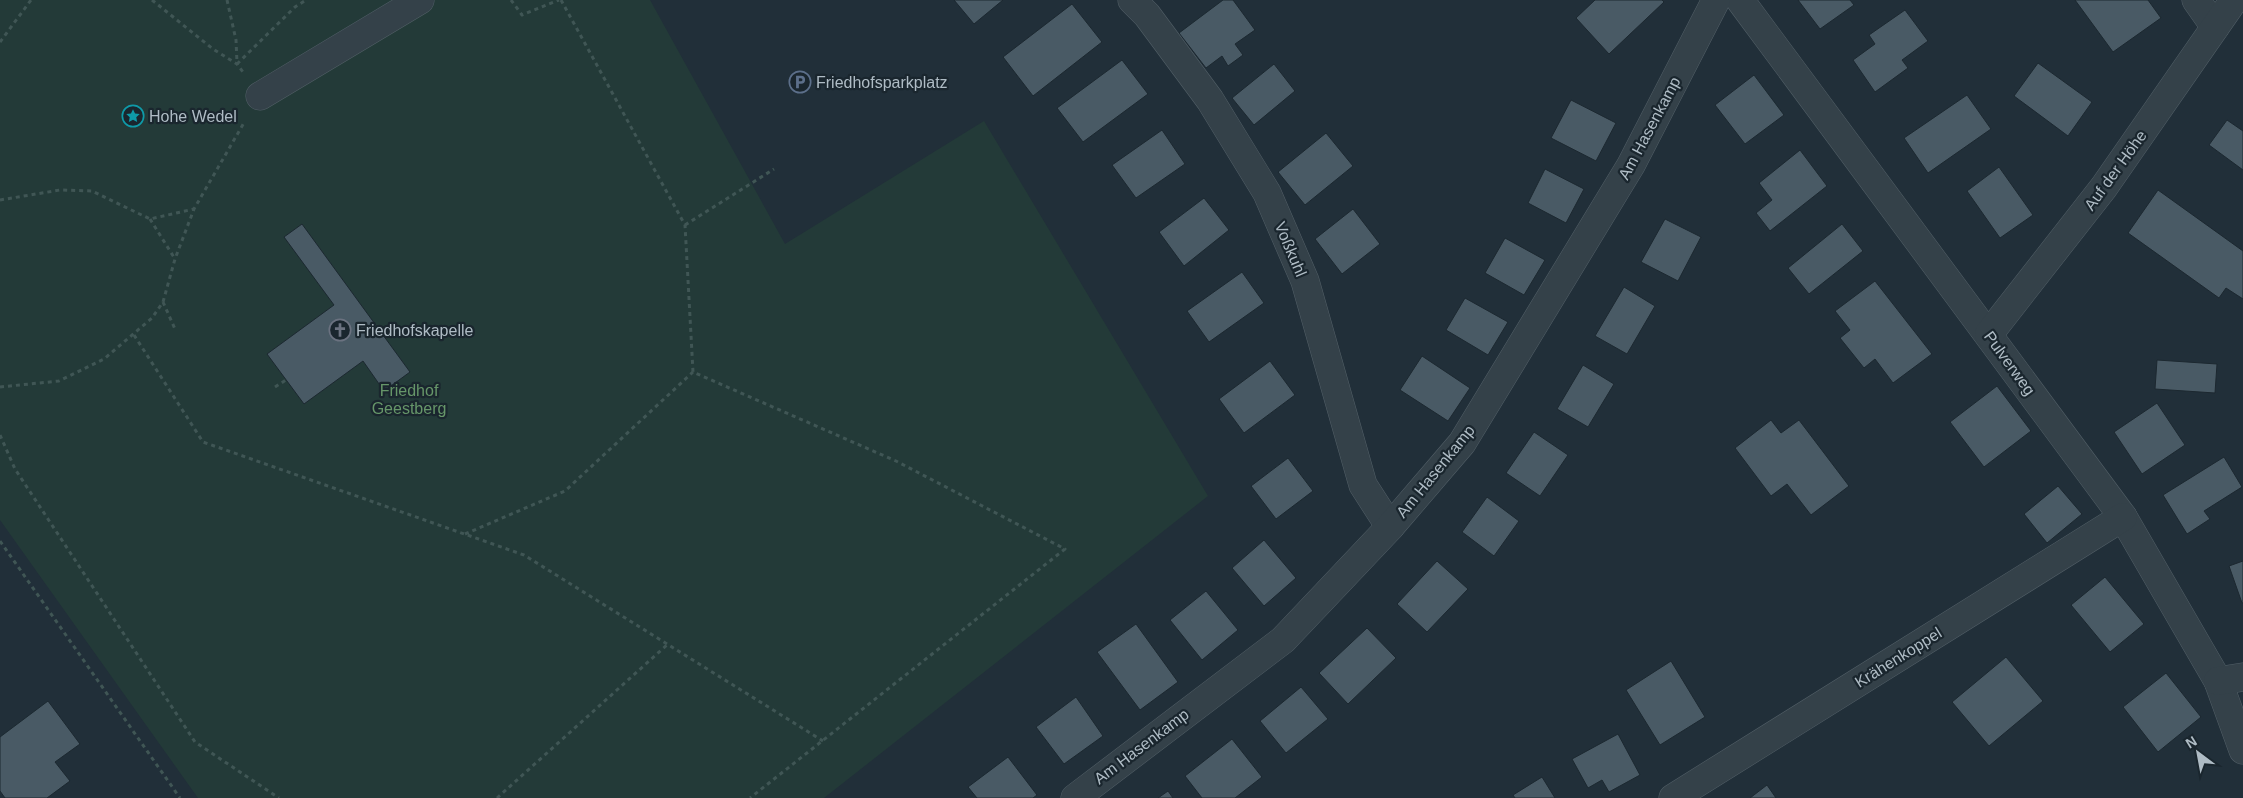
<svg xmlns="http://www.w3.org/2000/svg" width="2243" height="798" font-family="Arial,sans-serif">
<rect width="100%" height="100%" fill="#212f39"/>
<!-- green -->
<path fill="#233a38" d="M0,0H650L785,244L984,121L1208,496L824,798H198L0,520Z"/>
<!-- building -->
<g fill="#495a65" stroke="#1c2830">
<path d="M954,0H1003L974,24Z"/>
<path d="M1223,0H1233L1255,30L1235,44L1243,55L1228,66L1222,56L1206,68L1179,33Z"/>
<path d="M1595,0H1662L1664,2L1609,54L1576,18Z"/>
<path d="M1798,0H1850L1854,5L1820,29Z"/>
<path d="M2075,0H2148L2161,18L2113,52Z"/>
<path d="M1072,4L1102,42L1033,96L1003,57Z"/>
<path d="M1905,10L1928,41L1902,60L1908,68L1875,92L1853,60L1875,44L1869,35Z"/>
<path d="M1122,60L1148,94L1083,142L1057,108Z"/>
<path d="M2038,63L2092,102L2068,136L2014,96Z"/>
<path d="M1274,64L1295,91L1254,125L1232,98Z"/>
<path d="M1754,75L1784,115L1745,144L1715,105Z"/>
<path d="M1967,95L1991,129L1928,173L1904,138Z"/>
<path d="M1571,100L1616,123L1596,161L1551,138Z"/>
<path d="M2227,120L2243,131V170L2209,145Z"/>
<path d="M1162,130L1185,164L1136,198L1112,165Z"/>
<path d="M1326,133L1353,166L1305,205L1278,172Z"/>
<path d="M1800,150L1827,186L1770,231L1756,213L1772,200L1759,183Z"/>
<path d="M1999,167L2033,215L2000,238L1967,191Z"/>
<path d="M1545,169L1584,189L1566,223L1528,203Z"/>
<path d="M2158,190L2243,251V299L2226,288L2219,298L2128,233Z"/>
<path d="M1204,198L1229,230L1184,266L1159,232Z"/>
<path d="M1353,209L1380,244L1342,274L1315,239Z"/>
<path d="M1665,219L1701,237L1678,281L1641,262Z"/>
<path d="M302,224L410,372L384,391L363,361L304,404L267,354L334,305L284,237Z"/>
<path d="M1842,224L1863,251L1809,294L1788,268Z"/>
<path d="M1505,238L1545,260L1524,295L1485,273Z"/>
<path d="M1242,272L1264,303L1209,342L1187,311Z"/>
<path d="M1875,281L1932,354L1893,383L1875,359L1864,368L1840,338L1850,330L1835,311Z"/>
<path d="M1624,287L1655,306L1627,354L1595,336Z"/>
<path d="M1465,298L1508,322L1488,355L1446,330Z"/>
<path d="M1422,356L1470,388L1448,421L1400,390Z"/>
<path d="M2157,360L2217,364L2215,393L2155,389Z"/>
<path d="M1270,361L1295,395L1244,433L1219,399Z"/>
<path d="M1583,365L1614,384L1588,427L1557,409Z"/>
<path d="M1997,386L2031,431L1984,467L1950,422Z"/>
<path d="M2157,403L2185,445L2142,474L2114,432Z"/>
<path d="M1771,420L1781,433L1799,420L1849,486L1811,515L1787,484L1771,496L1735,448Z"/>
<path d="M1534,432L1568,455L1540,496L1506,473Z"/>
<path d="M2224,457L2242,487L2204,511L2210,519L2187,534L2163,495Z"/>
<path d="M1288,458L1313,491L1276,519L1251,486Z"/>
<path d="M2058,486L2082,514L2047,543L2024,514Z"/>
<path d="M1487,497L1519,521L1494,556L1462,532Z"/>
<path d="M1264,540L1296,578L1264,606L1232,568Z"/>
<path d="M1437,561L1468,589L1427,632L1397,604Z"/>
<path d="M2243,561V603H2242L2229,566Z"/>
<path d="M2105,577L2144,624L2110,652L2071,605Z"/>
<path d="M1206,591L1238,630L1202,660L1170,620Z"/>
<path d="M1136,624L1178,682L1140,710L1097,652Z"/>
<path d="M1367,628L1396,658L1348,704L1319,673Z"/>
<path d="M2006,657L2043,701L1989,746L1952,702Z"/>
<path d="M1671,661L1705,717L1660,745L1626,690Z"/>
<path d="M2166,673L2201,717L2158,752L2123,707Z"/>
<path d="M1301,687L1328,719L1286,753L1260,721Z"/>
<path d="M1076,697L1103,736L1064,764L1036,727Z"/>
<path d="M48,701L80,744L55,762L70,781L47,798H5L0,791V737Z"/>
<path d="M1618,734L1640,775L1609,792L1602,780L1588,788L1572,759Z"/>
<path d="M1232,739L1262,777L1235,798H1202L1185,776Z"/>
<path d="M1008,757L1037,795L1033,798H977L968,787Z"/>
<path d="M1542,777L1555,798H1515L1513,795Z"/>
<path d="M1767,785L1776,798H1750Z"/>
<path d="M1168,791L1173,798H1158Z"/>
</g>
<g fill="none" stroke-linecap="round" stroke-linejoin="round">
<!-- minor casing -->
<g stroke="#525f67" stroke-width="29">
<g id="minor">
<path d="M1132,0L1147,15L1210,100L1267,193L1305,281L1363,485L1390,527"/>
<path d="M1740,0L2123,517L2218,681L2243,750"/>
<path d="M2196,0L2215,27"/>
<path d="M260,96L420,0"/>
<path d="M1989,334L2104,187L2234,0"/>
<path d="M2218,681L2243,677"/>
<path d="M1075,798L1283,640L1390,527L1462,443L1631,165L1716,0"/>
<path d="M1673,798L2123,517"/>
</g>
</g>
<!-- path -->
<g stroke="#405655" stroke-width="3" stroke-dasharray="4 4" stroke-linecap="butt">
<path d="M152,0L213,49L237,64L243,72"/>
<path d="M227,0L236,40L237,63"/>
<path d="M511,0L522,15L559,0"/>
<path d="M561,0L685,225L693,372L896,461L1065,549L750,798"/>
<path d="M0,42L31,0"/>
<path d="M237,64L295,7L306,0"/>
<path d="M0,200L60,190L92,191L150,219L194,209"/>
<path d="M150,219L175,259"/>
<path d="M685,225L774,169"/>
<path d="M163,302L175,329"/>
<path d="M134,335L203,442L524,555L823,741"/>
<path d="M0,387L59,381L104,359L152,318L163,302L175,259L194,209L245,121"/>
<path d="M275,387L286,380"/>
<path d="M0,435L15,469L195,742L279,798"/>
<path d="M465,534L565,491L693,372"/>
<path d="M0,541L180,798"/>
<path d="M497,798L668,644"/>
</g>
<!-- minor -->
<use href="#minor" stroke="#344149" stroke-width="28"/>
</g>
<!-- icons -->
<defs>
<g id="parking-ring" transform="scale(1.125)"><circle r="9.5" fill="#1a262e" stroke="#5c6f8a" stroke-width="1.5"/><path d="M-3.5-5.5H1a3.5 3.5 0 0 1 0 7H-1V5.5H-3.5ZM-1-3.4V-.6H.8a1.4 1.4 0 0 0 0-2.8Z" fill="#5c6f8a"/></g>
<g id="sight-ring" transform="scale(1.125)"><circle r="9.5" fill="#1a262e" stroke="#0f9aa8" stroke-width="1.5"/><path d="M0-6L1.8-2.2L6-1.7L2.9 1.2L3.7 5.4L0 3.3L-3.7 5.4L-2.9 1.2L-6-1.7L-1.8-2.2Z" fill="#0f9aa8"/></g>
<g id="church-ring" transform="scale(1.125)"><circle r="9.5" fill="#1a262e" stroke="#6b7280" stroke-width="1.5"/><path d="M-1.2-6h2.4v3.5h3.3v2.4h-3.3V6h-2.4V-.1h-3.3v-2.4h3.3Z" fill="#6b7280"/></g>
</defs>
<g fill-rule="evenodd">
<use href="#parking-ring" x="800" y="82"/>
<use href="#sight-ring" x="133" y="116"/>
<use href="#church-ring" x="340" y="330"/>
</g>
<g text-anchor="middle" stroke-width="4.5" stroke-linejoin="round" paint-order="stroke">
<!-- poi labels -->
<g font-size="16" fill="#afbcc5" stroke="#1a262e" text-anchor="start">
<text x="816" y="88">Friedhofsparkplatz</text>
<text x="149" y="122">Hohe Wedel</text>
<text x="356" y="336">Friedhofskapelle</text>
</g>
<!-- street labels -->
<g font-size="16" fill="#afbcc5" stroke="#1a262e">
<text transform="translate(1649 128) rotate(-62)" y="6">Am Hasenkamp</text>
<text transform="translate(2115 170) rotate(-54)" y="6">Auf der Höhe</text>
<text transform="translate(1291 249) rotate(67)" y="6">Voßkuhl</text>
<text transform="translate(2010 363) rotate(54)" y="6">Pulverweg</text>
<text transform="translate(1435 471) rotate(-51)" y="6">Am Hasenkamp</text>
<text transform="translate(1898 657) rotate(-32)" y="6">Krähenkoppel</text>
<text transform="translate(1141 746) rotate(-37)" y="6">Am Hasenkamp</text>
</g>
<!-- park labels -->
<g font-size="16" fill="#669669" stroke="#1a262e">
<text x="409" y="396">Friedhof<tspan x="409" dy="18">Geestberg</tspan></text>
</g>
</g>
<!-- north arrow -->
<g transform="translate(2198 753) rotate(328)" stroke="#1a262e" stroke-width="4" paint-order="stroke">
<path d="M0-4L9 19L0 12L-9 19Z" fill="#afbcc5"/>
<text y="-8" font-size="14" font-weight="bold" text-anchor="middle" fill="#afbcc5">N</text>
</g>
</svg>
